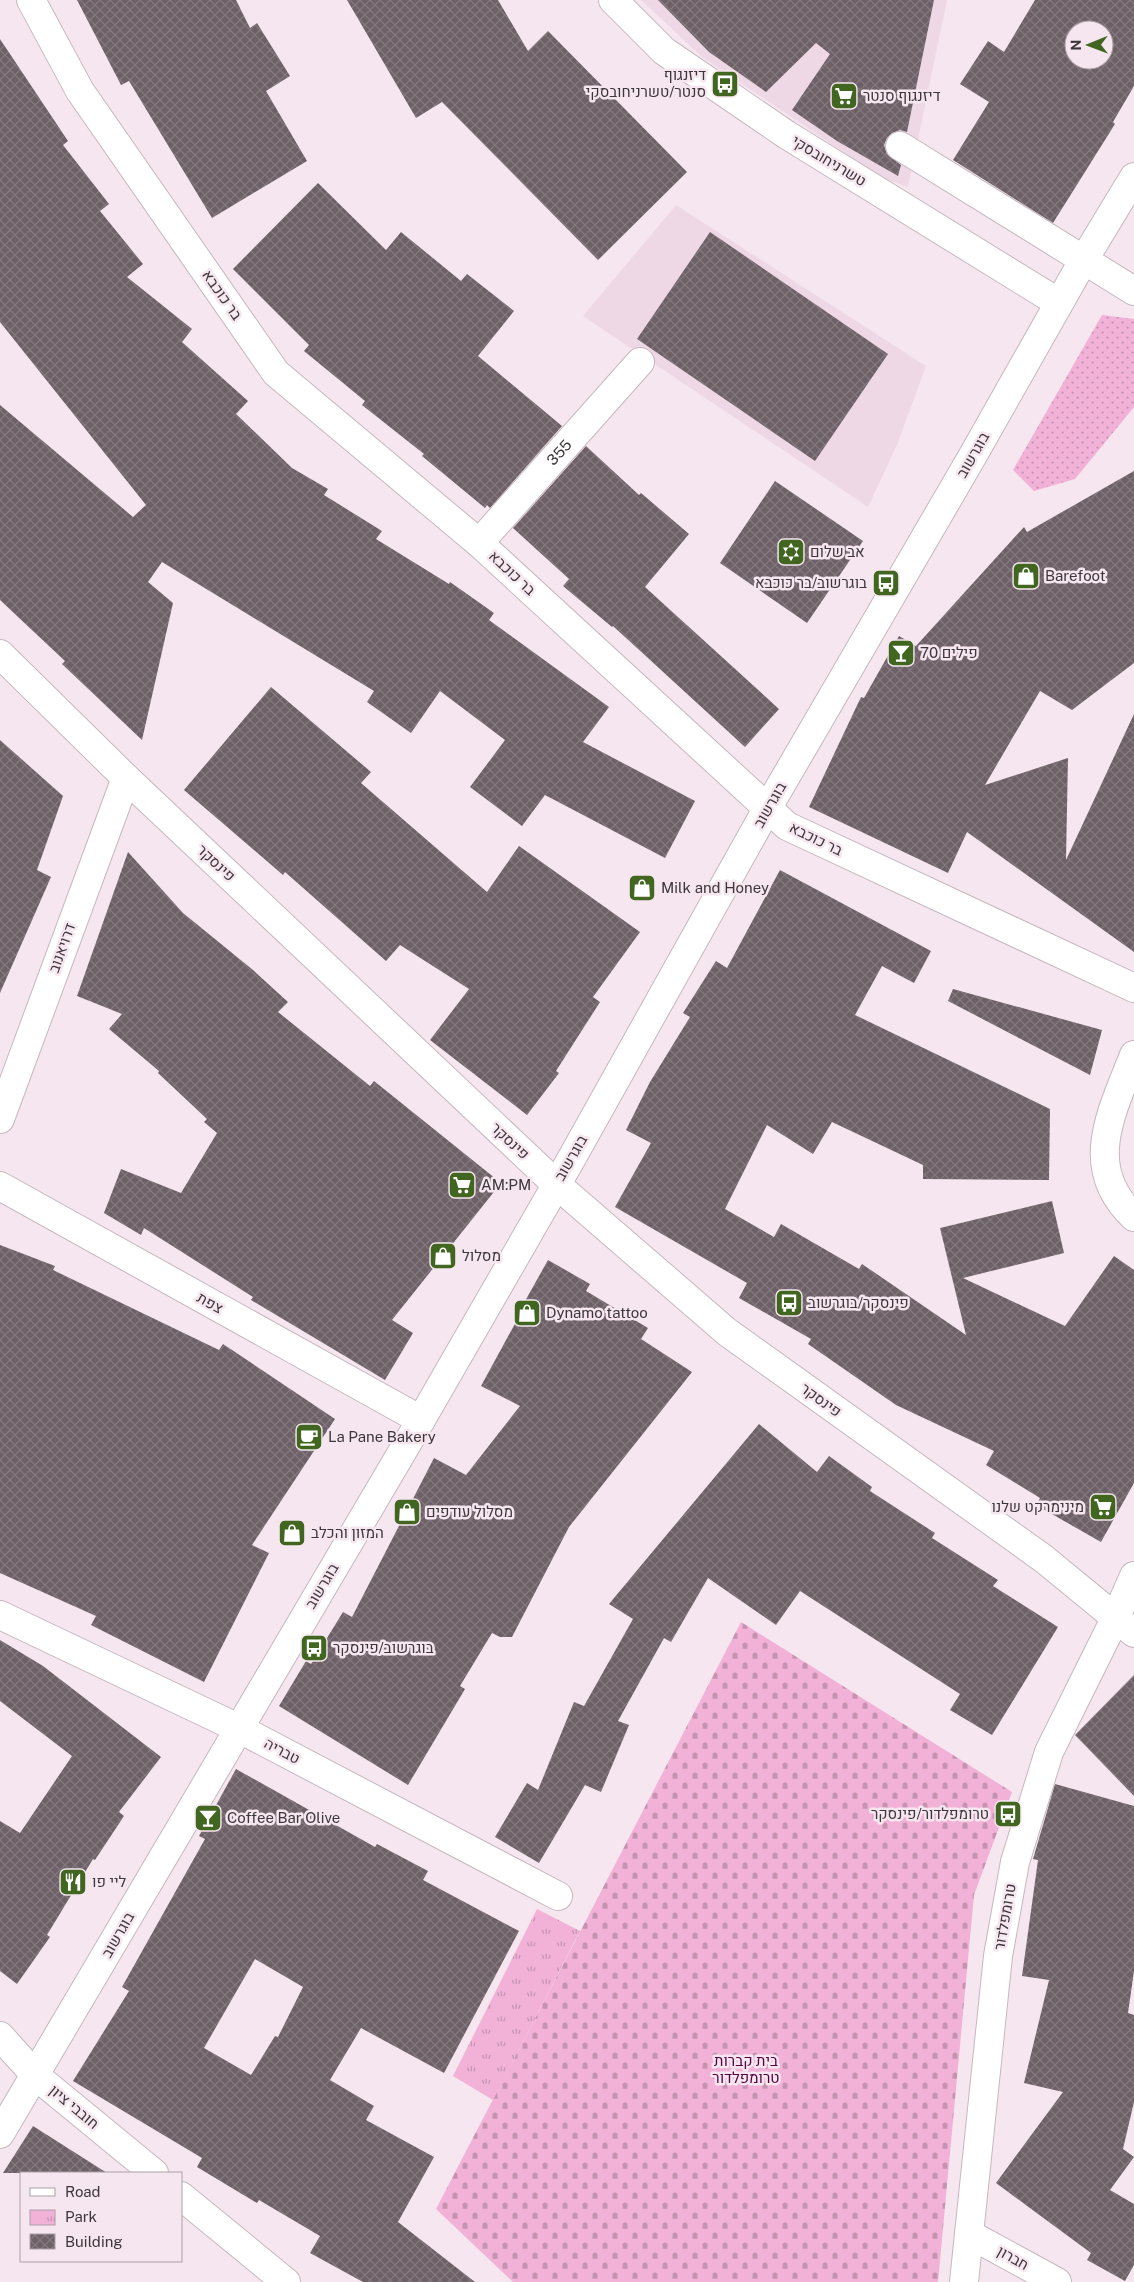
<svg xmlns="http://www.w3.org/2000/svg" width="1134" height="2282" font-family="'Public Sans',Heebo,sans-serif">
<defs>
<pattern id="cemetery-stones" width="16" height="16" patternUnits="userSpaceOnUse" patternTransform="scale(1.25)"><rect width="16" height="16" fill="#f2b2d7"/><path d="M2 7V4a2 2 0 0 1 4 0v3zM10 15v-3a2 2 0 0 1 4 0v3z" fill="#c592b0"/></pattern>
<pattern id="park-tufts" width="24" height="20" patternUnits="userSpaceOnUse" patternTransform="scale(1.25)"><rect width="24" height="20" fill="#f2b2d7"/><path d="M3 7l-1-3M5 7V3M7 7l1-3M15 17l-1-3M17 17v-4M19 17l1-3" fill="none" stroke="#c592b0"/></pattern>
<pattern id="garden-dots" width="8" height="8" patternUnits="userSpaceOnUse" patternTransform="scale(1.25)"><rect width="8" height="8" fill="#f2b2d7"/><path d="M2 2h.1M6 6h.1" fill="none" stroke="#c592b0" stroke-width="1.8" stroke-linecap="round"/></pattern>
<pattern id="building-cross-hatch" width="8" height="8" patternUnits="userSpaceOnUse" patternTransform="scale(1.25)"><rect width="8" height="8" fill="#6d6067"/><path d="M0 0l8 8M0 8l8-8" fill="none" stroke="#83797e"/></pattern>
</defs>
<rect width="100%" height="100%" fill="#f6e6ef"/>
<!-- built -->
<g fill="#efd8e5">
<path d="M641,0H947L908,187L882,178L702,57Z"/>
<path d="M676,205L926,366L897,445L868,507L583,316Z"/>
</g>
<!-- cemetery -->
<path fill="url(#cemetery-stones)" d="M741,1622L1012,1792L974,1895L938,2282H513L436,2209Z"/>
<!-- park -->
<path fill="url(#park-tufts)" d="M537,1909L580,1931L493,2100L453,2076Z"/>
<!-- garden -->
<path fill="url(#garden-dots)" d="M1102,315L1134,319V407L1075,479L1034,491L1013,470Z"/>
<!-- building -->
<g fill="url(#building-cross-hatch)" fill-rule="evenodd">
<path d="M77,0H236L250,28L257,23L290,76L266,91L307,161L212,218L129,81L121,85Z"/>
<path d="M347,0H498L528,51L548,31L687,172L598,260L442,102L416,118Z"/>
<path d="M658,0H934L907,132L900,130L892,133L887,138L884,145L887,154L901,165L898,176L837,141L792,110L830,54L816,43L766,92L709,52Z"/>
<path d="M1035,0H1134V86L1113,122L1115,124L1053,223L953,160L989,102L960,84L988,41L1004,52ZM1074,30H1104V60H1074Z"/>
<path d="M0,39L68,141L63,145L109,204L100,211L143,264L127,277L192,329L182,342L248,401L236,414L292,468L328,489L324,495L382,531L376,539L449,584L450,582L494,613L489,620L609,707L583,742L695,801L665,858L545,795L522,826L470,787L505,740L440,691L411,733L367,702L374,691L162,562L148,582L173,603L142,740L62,664L65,661L0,600V405L133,517L146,505L0,322Z"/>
<path d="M318,183L386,250L401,232L461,281L467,274L514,311L478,356L562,426L490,508L487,505L485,508L422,456L424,454L362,405L365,401L304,351L309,345L233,269Z"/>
<path d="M710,232L888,354L815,461L637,339Z"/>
<path d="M586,446L639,495L641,493L689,534L645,587L779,709L745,747L613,626L612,627L563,586L569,579L513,528Z"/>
<path d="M1134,471V663L1072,710L1040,691L985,785L1068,758L1066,860L1134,714V952L967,832L948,873L809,807L861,697L864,698L899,636L916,646L1024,527L1027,532Z"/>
<path d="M775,481L863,541L807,623L720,563Z"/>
<path d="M271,687L371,772L361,783L487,892L519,846L640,932L593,997L600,1002L556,1071L559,1073L527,1115L430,1040L469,989L400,945L386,961L285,872L283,875L184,790Z"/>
<path d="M0,740L63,796L37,870L51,877L0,993Z"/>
<path d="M128,852L183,913L253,970L288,1002L278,1012L370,1086L374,1081L501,1183L392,1320L413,1333L385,1380L251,1300L253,1297L144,1228L141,1235L104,1213L121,1169L181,1193L217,1133L204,1122L207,1119L158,1073L159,1071L109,1029L122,1014L77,996Z"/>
<path d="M780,870L931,951L914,983L882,966L855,1015L1050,1109L1049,1180L923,1179V1165L832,1122L813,1154L767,1125L725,1209L774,1237L781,1224L859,1269L862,1264L966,1335L940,1228L1052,1201L1064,1253L963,1278L1065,1326L1114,1256L1134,1270V1483L1101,1542L1036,1505L1040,1498L986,1465L994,1451L896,1405L808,1344L811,1339L739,1298L747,1283L615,1207L651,1143L626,1130L650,1082L690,1017L683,1013L716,961L727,968Z"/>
<path d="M953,989L1102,1030L1090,1075L948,1001Z"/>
<path d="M0,1245L55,1266L53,1270L219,1350L223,1344L335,1419L252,1545L269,1553L204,1682L91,1625L96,1616L0,1573Z"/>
<path d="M548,1260L590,1284L586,1291L648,1328L641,1339L692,1372L569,1527L512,1637H500L492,1633L460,1686L465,1689L408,1785L279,1706L306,1661L311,1664L343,1612L352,1617L434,1458L466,1475L520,1406L481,1386L517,1320L515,1319Z"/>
<path d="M759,1424L817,1472L829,1456L872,1487L870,1491L935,1533L932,1538L998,1580L993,1586L1058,1627L992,1735L950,1710L960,1694L800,1591L776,1625L708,1578L671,1642L664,1638L618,1721L629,1725L601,1792L585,1785L539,1863L495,1837L527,1783L538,1790L574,1702L584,1706L633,1619L609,1604Z"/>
<path d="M0,1640L43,1666L161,1757L119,1812L124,1816L95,1860L93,1859L47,1935L50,1937L17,1984L0,1971V1821L20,1833L72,1756L0,1701Z"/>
<path d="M1134,1675V1796L1075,1735Z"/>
<path d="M236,1769L375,1847L377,1844L428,1871L423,1880L519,1931L444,2073L361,2028L330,2080L374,2106L366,2120L434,2157L398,2222L475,2282H363L310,2253L320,2236L259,2200L257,2203L197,2167L202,2158L73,2081L129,1991L122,1987L205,1839L199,1836ZM255,1959L303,1987L278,2037L275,2036L251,2075L204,2048Z"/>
<path d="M1055,1784L1134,1806V1971L1128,2013L1134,2015V2102L1123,2149L1134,2157L1110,2190L1134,2204V2265L1125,2281L1087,2260L1091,2253L996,2183L1063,2092L1024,2083L1049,1980L1022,1976L1038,1860L1033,1859Z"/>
<path d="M33,2126L107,2173H3Z"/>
</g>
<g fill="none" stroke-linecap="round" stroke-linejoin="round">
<!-- minor casing -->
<g stroke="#c6b7bf" stroke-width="30">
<g id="minor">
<path d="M31,0L80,91L276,373L479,543L787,826L1134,988"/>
<path d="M613,0L664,51L787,135L1059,303"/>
<path d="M900,146L1134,291"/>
<path id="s1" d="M479,543L640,362"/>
<path d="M0,654L126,778L556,1184L727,1332L1044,1559L1134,1633"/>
<path d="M1134,1055C1112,1112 1081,1167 1134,1217"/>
<path d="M0,1119L126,778"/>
<path d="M0,1186L421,1420"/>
<path d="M0,1615L238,1728L558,1896"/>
<path d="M0,2036L36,2076L154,2173"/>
<path d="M0,2134L421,1420L569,1163L767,809L972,457L1083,261L1134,177"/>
<path d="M181,2196L286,2282"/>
<path d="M969,2234L1057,2282"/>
<path d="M964,2282L998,1956L1015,1862L1049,1752L1115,1619L1134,1576"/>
</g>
</g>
<!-- minor -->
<use href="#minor" stroke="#fff" stroke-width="28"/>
</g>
<!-- icons -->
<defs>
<g id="bus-square" transform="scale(1.4375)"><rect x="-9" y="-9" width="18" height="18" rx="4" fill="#406620" stroke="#f6e6ef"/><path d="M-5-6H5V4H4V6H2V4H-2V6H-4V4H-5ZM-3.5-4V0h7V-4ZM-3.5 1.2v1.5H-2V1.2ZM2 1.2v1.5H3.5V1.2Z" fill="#fff"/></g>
<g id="supermarket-square" transform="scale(1.4375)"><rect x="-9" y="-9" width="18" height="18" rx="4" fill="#406620" stroke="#f6e6ef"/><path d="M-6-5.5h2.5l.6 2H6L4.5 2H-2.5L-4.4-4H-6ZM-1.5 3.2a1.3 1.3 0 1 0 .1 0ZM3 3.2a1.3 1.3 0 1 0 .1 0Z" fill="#fff"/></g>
<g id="synagogue-square" transform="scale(1.4375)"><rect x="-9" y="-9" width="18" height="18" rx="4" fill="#406620" stroke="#f6e6ef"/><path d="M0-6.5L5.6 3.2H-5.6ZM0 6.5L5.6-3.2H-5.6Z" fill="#fff"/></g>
<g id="shop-square" transform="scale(1.4375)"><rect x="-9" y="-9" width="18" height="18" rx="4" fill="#406620" stroke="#f6e6ef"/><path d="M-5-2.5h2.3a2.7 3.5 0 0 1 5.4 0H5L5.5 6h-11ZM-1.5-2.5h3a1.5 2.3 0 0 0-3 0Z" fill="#fff"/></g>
<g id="bar-square" transform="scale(1.4375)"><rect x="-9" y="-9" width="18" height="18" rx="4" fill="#406620" stroke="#f6e6ef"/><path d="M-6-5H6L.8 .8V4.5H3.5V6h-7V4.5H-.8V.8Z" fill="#fff"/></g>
<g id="cafe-square" transform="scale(1.4375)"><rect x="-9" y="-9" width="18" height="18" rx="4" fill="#406620" stroke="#f6e6ef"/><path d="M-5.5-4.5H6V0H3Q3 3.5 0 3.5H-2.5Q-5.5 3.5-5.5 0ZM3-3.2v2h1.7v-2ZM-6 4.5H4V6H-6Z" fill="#fff"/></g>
<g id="restaurant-square" transform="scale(1.4375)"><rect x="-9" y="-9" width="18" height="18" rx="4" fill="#406620" stroke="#f6e6ef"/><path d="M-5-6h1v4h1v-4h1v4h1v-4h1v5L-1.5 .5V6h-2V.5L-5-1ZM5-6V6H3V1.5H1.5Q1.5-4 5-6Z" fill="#fff"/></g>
</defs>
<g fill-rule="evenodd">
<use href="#bus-square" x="725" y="84"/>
<use href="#supermarket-square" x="844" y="96"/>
<use href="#synagogue-square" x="791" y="552"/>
<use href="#shop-square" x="1026" y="576"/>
<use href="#bus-square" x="886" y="583"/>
<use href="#bar-square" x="901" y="653"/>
<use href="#shop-square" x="642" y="888"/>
<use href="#supermarket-square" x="462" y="1185"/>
<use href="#shop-square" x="443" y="1256"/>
<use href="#bus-square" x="789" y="1303"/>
<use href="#shop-square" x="527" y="1313"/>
<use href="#cafe-square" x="309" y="1437"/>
<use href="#supermarket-square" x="1103" y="1507"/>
<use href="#shop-square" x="407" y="1512"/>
<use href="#shop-square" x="292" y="1533"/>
<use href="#bus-square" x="314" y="1648"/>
<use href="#bus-square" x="1008" y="1814"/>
<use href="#bar-square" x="208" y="1818"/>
<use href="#restaurant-square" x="73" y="1882"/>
</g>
<g text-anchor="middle" stroke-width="5" stroke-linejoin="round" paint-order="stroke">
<!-- poi labels -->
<g font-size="15" fill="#3d373b" stroke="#f6e6ef" text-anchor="start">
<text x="706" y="80" text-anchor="end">דיזנגוף<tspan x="706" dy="17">סנטר/טשרניחובסקי</tspan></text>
<text x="863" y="101">דיזנגוף סנטר</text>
<text x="810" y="557">אב שלום</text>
<text x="1045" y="581">Barefoot</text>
<text x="867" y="588" text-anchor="end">בוגרשוב/בר כוכבא</text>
<text x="920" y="658">70 פילים</text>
<text x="661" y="893">Milk and Honey</text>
<text x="481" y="1190">AM:PM</text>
<text x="462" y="1261">מסלול</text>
<text x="808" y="1308">פינסקר/בוגרשוב</text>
<text x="546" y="1318">Dynamo tattoo</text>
<text x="328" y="1442">La Pane Bakery</text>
<text x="1084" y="1512" text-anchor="end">מינימרקט שלנו</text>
<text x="426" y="1517">מסלול עודפים</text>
<text x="311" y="1538">המזון והכלב</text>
<text x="333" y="1653">בוגרשוב/פינסקר</text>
<text x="989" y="1819" text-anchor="end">טרומפלדור/פינסקר</text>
<text x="227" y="1823">Coffee Bar Olive</text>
<text x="92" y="1887">ליי פו</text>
</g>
<!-- street labels -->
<g font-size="15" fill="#3d373b" stroke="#f6e6ef">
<text transform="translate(829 161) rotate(31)" y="5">טשרניחובסקי</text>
<text transform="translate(222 295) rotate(55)" y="5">בר כוכבא</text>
<text dy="5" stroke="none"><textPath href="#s1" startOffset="121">355</textPath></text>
<text transform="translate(973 455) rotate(-60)" y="5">בוגרשוב</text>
<text transform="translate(512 573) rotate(43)" y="5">בר כוכבא</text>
<text transform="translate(770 805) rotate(-60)" y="5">בוגרשוב</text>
<text transform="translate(816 839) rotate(26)" y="5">בר כוכבא</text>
<text transform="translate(216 863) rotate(43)" y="5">פינסקר</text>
<text transform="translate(62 948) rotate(-70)" y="5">דרויאנוב</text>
<text transform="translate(510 1141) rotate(43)" y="5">פינסקר</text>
<text transform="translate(571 1158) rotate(-60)" y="5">בוגרשוב</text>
<text transform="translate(210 1303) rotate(29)" y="5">צפת</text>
<text transform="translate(821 1400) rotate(36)" y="5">פינסקר</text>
<text transform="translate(322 1586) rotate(-59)" y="5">בוגרשוב</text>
<text transform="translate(282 1751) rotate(28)" y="5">טבריה</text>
<text transform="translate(1005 1917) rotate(-80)" y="5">טרומפלדור</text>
<text transform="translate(118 1935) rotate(-60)" y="5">בוגרשוב</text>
<text transform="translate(74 2107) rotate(40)" y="5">חובבי ציון</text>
<text transform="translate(1013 2258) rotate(29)" y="5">חברון</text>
</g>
<!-- park labels -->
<g font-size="15" fill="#570240" stroke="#f6e6ef">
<text x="746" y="2066">בית קברות<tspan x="746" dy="17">טרומפלדור</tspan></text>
</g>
</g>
<!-- legend -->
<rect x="20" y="2172" width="162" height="90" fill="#f6e6ef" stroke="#aca0a7"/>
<rect x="30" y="2188" width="25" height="8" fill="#ffffff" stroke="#aca0a7"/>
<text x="65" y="2197" font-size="15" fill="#3d373b">Road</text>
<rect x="30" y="2210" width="25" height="15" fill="url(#park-tufts)" stroke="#aca0a7"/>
<text x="65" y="2222" font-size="15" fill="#3d373b">Park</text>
<rect x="30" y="2234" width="25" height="15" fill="url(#building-cross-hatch)" stroke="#aca0a7"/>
<text x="65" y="2247" font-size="15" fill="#3d373b">Building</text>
<!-- north arrow -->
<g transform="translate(1089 45) rotate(269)"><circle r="24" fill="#f6e6ef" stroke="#aca0a7"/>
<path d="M0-4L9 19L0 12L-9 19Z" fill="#406620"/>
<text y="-8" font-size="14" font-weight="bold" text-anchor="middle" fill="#3d373b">N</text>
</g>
</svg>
